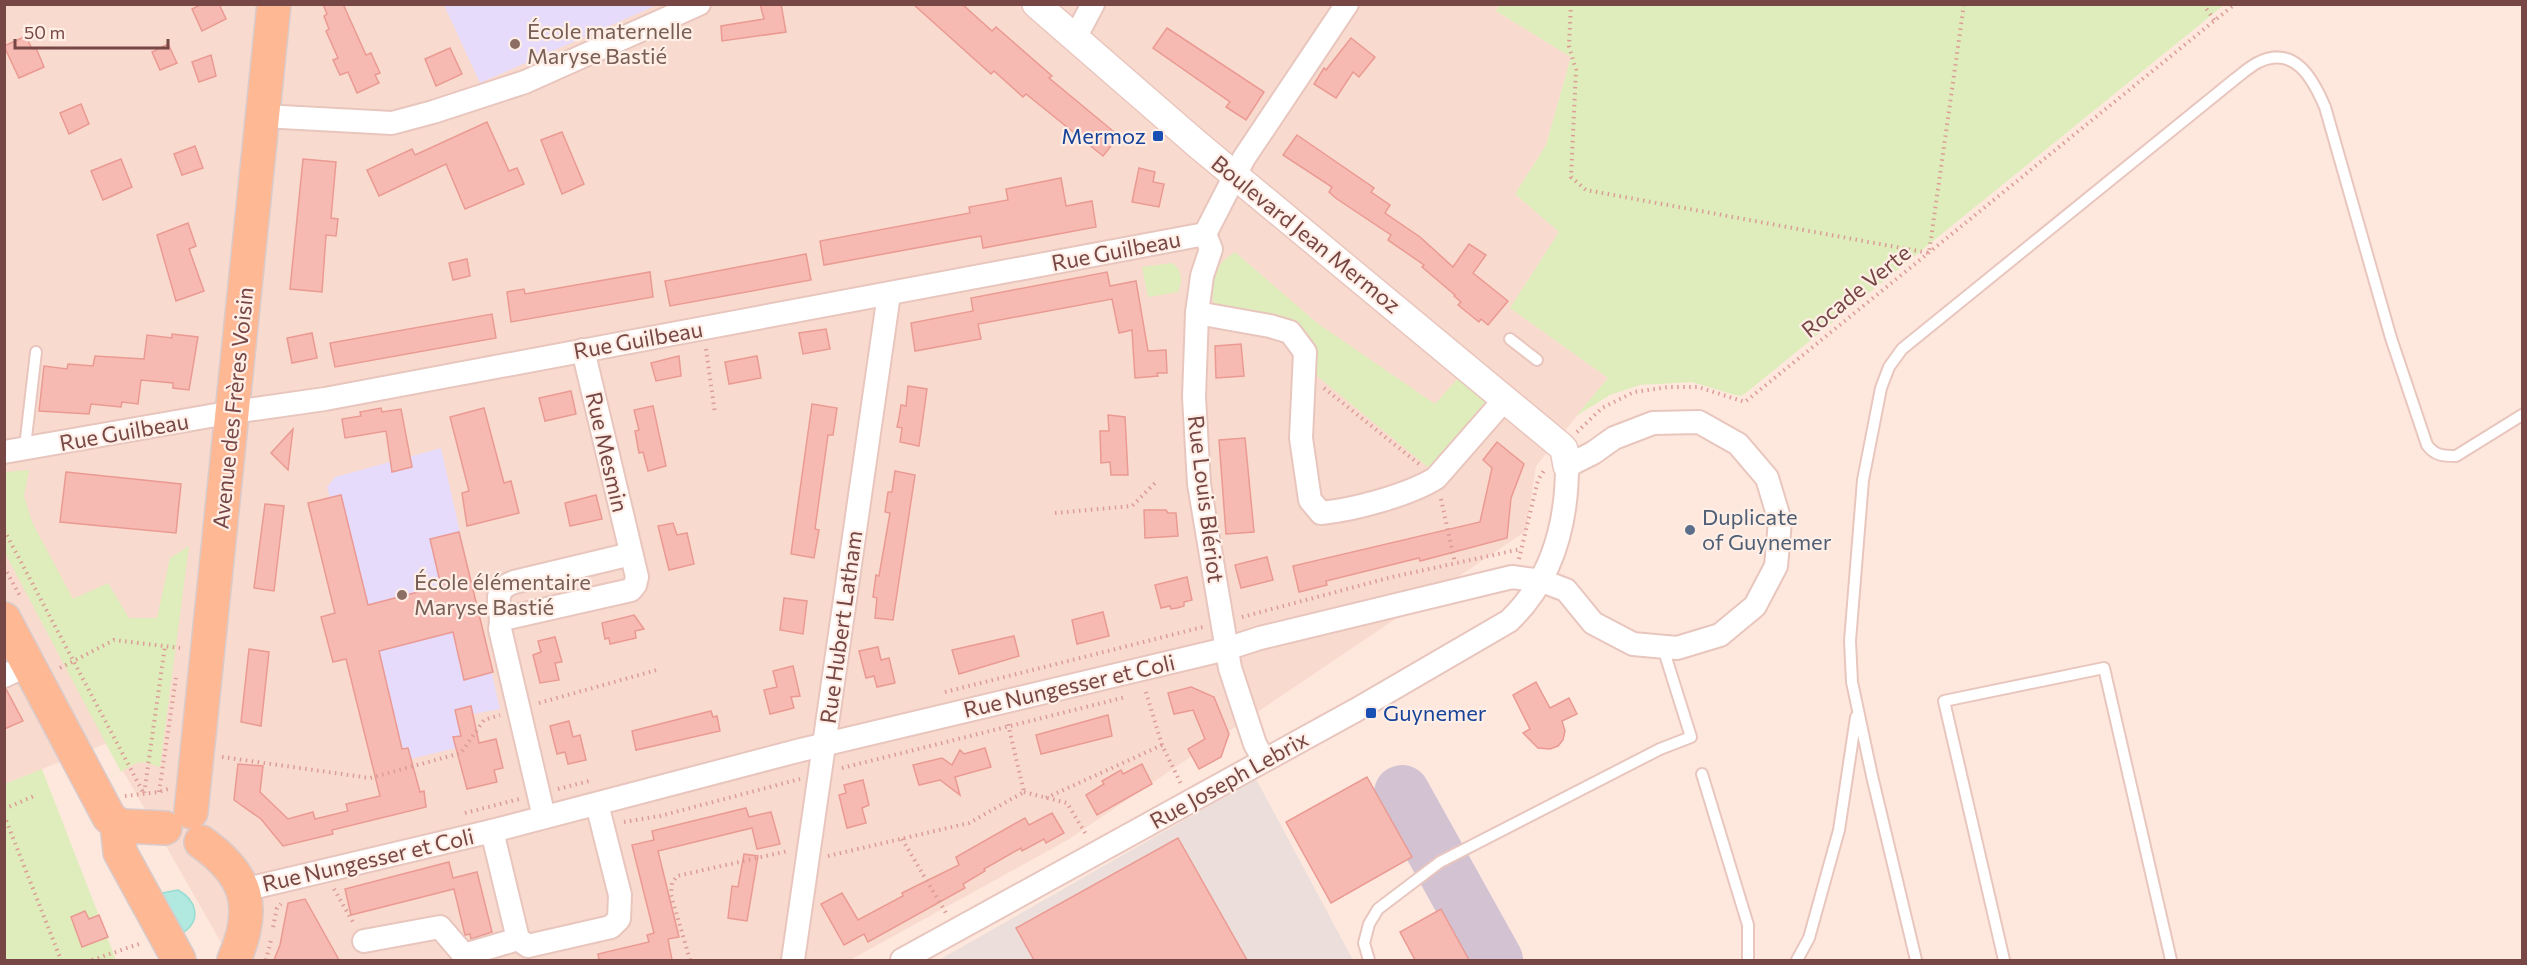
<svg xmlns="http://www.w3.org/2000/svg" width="2527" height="965" font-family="Commissioner,sans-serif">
<rect width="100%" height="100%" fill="#fee8de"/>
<!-- residential -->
<path fill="#f9dace" d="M1499,4L1496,11L1571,57L1546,145L1515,194L1559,232L1510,308L1608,378L1536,466L1526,531L1066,841L850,960H231L107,743L5,784V5Z"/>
<!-- industrial -->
<path fill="#ecdeda" d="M1256,779L1353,960H939Z"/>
<!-- education -->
<g fill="#e6dbfa">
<path d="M444,5H657L480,83Z"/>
<path d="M441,448L500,709L473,714L460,747L373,768L346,659L333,662L321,617L335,612L308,503L330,498L327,487L335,477Z"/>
</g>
<!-- green -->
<g fill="#deedbb">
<path d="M1499,5V4L2224,5L1747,392L1741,396L1735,395L1692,382L1640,385L1610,395L1576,416L1608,378L1510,308L1559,232L1515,194L1546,145L1571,57L1496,11Z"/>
<path d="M1235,252L1317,323L1435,404L1460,376L1485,398V407L1440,464L1436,461L1429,468L1311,371C1311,350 1313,333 1292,323L1217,308C1209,297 1211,277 1220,265C1223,260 1230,256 1235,252Z"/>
<path d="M1172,263C1182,269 1183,281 1178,292L1148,297L1142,267Z"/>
<path d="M29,470L24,496L32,522L73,599L108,583L129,618H157L170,558L189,546L160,767C140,760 138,761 121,772L5,553V472Z"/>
<path d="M42,769L116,960H5V784Z"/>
</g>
<!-- water -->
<path fill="#b1e9e1" stroke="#96dcd2" stroke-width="1.5" d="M178,890C196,900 202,919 184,932L162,893Z"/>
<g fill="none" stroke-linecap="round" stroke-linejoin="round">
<!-- taxiway -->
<path stroke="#d2c2d2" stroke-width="56" d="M1402,793L1495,960"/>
</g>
<!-- building -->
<g fill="#f6bab3" stroke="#ea9a92" stroke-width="1.5">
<path d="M202,4H219L226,19L202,31L192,9Z"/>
<path d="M323,4H343L366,55L371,53L380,73L375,75L379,83L357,93L348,72L340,75L333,60L338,58L326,31L329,29L324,16L327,14Z"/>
<path d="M760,4H781L786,32L722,41L721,26L764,19Z"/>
<path d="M913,4H962L992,31L996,27L1052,76L1049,78L1119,136L1103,156L1026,94L1023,97L994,71L991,74Z"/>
<path d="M1167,28L1264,92L1246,120L1226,107L1230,102L1153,48Z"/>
<path d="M26,36L32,49L36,48L44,67L19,78L4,46Z"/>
<path d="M1351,38L1375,57L1359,77L1353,72L1336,98L1314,84L1324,68L1326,70Z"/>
<path d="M168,44L177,63L160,70L152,52Z"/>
<path d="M450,48L462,74L436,86L425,59Z"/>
<path d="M211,55L216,76L199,82L192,62Z"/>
<path d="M81,104L89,124L69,134L60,113Z"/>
<path d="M487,122L509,171L517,168L524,184L465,209L446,164L379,196L367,170L412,149L415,155Z"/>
<path d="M562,132L584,184L562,194L541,140Z"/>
<path d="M1297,135L1374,188L1371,192L1390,205L1385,213L1420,237L1453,267L1469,244L1486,255L1473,273L1508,301L1488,325L1481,319L1479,322L1458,305L1461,302L1454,296L1455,295L1422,267L1424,265L1388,240L1391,235L1337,199L1329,192L1332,187L1283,155Z"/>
<path d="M195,146L203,168L182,175L174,154Z"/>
<path d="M121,159L132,187L103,200L91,171Z"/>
<path d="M303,159L336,162L331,218L338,219L336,236L326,235L322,292L290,289Z"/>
<path d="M1139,168L1155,172L1153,182L1164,184L1159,207L1132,202Z"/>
<path d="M1061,178L1066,206L1092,201L1096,227L983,248L981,236L824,265L820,241L970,213L969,207L1008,200L1006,189Z"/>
<path d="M188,223L196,246L189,249L204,291L176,301L157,235Z"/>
<path d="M806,254L811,280L670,306L665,281Z"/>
<path d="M467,259L470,276L453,280L449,263Z"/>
<path d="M650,272L653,297L511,322L507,292L524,289L525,294Z"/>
<path d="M1107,272L1110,286L1136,281L1148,351L1166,350L1167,373H1157L1158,376L1135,378L1132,330L1119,333L1112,299L978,324L981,339L915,351L911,323L973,311L971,298Z"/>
<path d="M492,314L496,338L335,367L330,343Z"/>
<path d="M826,329L830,349L803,354L799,333Z"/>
<path d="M312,333L317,358L292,363L287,338Z"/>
<path d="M172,334L198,337L189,390L173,388V383L141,380L138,404L122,402L121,407L91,404L89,414L39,411L44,366L67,369L68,364L93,366L95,356L144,359L147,335L172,338Z"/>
<path d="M1241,344L1244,376L1216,378L1215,346Z"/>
<path d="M679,356L681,376L656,381L651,363Z"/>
<path d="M757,356L761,378L729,384L725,362Z"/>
<path d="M908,386L927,389L919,446L900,442L902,428L897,427L899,418L901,405L906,406Z"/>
<path d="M571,391L576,414L545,421L539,398Z"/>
<path d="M812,404L837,408L833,435H828L815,529L819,530L814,558L791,554Z"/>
<path d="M653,406L666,466L648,471L643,452L639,453L635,431L639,430L634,410Z"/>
<path d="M381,408L382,412L401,409L412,467L392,472L386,431L345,438L342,419L361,416L360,412Z"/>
<path d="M484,408L504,483L511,481L519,513L467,526L462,493L469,491L450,417Z"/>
<path d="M1108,415L1125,417L1128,475H1111L1110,462L1101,463L1100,431H1109Z"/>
<path d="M293,429L288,470L271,453Z"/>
<path d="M1245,438L1254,532L1226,534L1219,440Z"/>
<path d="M1497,442L1524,464L1511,498L1507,538L1420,561L1419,558L1326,581L1327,585L1299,592L1293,566L1480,522L1492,468L1483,460Z"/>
<path d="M895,471L915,475L893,620L875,618L877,598L873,597L876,575L879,576L890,513L885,512L888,492H892Z"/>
<path d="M66,472L181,484L176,533L60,522Z"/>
<path d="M341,495L368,605L441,586L430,539L459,532L493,672L464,680L453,632L379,651L402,749L408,748L420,792L424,791L426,807L332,830L333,834L283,846L261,819L234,800L238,764L263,766L260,792L288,819L313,812L315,819L348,811L346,804L380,796L346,659L333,662L321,617L335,613L308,503Z"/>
<path d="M596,495L602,519L570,526L565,503Z"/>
<path d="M265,504L284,506L274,591L254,588Z"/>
<path d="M1144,510H1166L1168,513H1176L1178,536L1145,538Z"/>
<path d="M673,523L677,535L687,533L694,564L669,570L658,526Z"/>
<path d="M1267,557L1273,580L1241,588L1235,565Z"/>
<path d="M1187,577L1192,600L1184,602V606L1177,608L1171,609L1170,606L1161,608L1155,585Z"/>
<path d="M784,598L807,601L803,634L780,630Z"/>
<path d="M1103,612L1109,636L1077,644L1072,620Z"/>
<path d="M634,615L644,629L635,631L636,638L610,644L609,638L605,639L602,623Z"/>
<path d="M1014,636L1019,656L959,674L952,650Z"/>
<path d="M555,637L562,662L555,663L559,680L540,683L533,655L541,652L538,641Z"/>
<path d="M878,647L881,660L889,658L895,683L877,687L874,676L866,678L859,651Z"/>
<path d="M249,649L269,652L261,726L241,722Z"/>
<path d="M793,666L800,696L791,697L794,708L770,714L764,690L777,687L773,671Z"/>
<path d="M1536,682L1550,708L1569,698L1577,714L1562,721L1565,731L1563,740L1558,746L1550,749L1538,748L1523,733L1530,729L1513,695Z"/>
<path d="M1191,687L1214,697L1229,734L1221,757L1199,769L1188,749L1205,739L1193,710L1174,714L1168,693Z"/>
<path d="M4,689H6L23,721L4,729Z"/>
<path d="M471,706L479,743L496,739L503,768L494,770L497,782L467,789L453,737L461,736L455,710Z"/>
<path d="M711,711L713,717L717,716L720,731L636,750L632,731Z"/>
<path d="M1108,715L1112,736L1041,754L1036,735Z"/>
<path d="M569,721L573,737L580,735L586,760L568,764L565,752L557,754L550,726Z"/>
<path d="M985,748L991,767L955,777L960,795L940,780L919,785L913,765L942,758L952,765L960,750L964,754Z"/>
<path d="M1142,764L1152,784L1097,815L1086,795L1104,784L1102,781L1121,770L1123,774Z"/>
<path d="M1367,777L1412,857L1331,903L1286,822Z"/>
<path d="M863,780L869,805L862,808L866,823L847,828L839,795L846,793L844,785Z"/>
<path d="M746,808L749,817L771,812L780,844L757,849L752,828L658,851L679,937L668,939L672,960H599L598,954L649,942L647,935L654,933L632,845L654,840L652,831Z"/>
<path d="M1052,813L1064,833L1046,843L1044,839L1022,851L1021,848L984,869L985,871L963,884L965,888L868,942L864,934L844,945L821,904L842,893L858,920L903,896L902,893L959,865L956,857L1025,818L1029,825Z"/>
<path d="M1178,838L1247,960H1034L1016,928Z"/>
<path d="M744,854L758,856L747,921L728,918L732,886L738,887Z"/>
<path d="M449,862L453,878L477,872L492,932L471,939L470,934L465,935L454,889L351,915L345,889Z"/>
<path d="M305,899L314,915L339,960H274L280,945L288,903Z"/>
<path d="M1441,909L1469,960H1415L1400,932Z"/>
<path d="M85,911L89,919L99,915L108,937L82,947L71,917Z"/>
</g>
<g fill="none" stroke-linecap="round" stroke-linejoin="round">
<!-- service casing -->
<g stroke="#e8c6be" stroke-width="14">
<g id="service">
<path d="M1510,339L1537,360"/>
<path d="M27,448L26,438L36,352"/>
<path d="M1702,774L1748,925V960"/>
<path d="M1369,960L1364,943L1369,924L1378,909L1440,862L1660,749L1691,737L1663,648"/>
<path d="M1797,960L1809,938L1839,830L1856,717"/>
<path d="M1916,960L1872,776L1852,682L1850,641L1863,480L1881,388L1889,367L1902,349L2235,79C2242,74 2250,66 2259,62C2295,45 2313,79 2325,107L2391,338L2427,445C2435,456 2444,456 2456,456L2522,415"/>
<path d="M2004,960L1944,701L2104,668L2171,960"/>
</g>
</g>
<!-- minor casing -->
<g stroke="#e8c6be" stroke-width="26">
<g id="minor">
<path d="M1075,38L1093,4"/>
<path d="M263,116L392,123L433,112L525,82L699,4"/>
<path d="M1205,234L1211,249L1202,276L1197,313L1194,397L1199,484L1230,668L1255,744L1264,760"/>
<path d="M1197,313L1270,326L1290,332L1305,352L1301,438L1310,500L1321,513C1353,510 1409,495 1436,478L1506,398"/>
<path d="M4,452L233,412L325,399L1205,234L1244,158L1347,4"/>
<path d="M503,619L631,590L635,585L637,577L583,350"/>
<path d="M4,676L29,664"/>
<path d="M544,817L500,629C505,609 487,592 514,582L631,554"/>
<path d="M492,831L518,939L528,946L611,927L619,919L620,895L597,804"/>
<path d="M243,890L492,831L801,750L1226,649L1260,638L1512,577L1542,581L1566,590L1593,623L1633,644L1677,648L1720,635L1755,606L1776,566L1780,521L1767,478L1738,444L1699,422L1653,423L1614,438L1593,453L1567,466C1567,525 1552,580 1509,621L1356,710L902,960"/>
<path d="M364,941L440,927L464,955L518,939"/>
<path d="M793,960L889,294"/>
</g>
</g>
<!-- tertiary casing -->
<g stroke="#e8c6be" stroke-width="30">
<path id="tertiary" d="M1036,4L1197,144L1561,446L1564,449L1567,466"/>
</g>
<!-- primary casing -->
<g stroke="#d9cbcb" stroke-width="36">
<g id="primary">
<path d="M4,619L109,817L117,824L124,826L165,828"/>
<path d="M191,812L274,4"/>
<path d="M117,824L120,852L179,960"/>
<path d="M201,842C248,875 257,907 234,960"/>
</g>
</g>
<!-- path -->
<g stroke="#db9d96" stroke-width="4" stroke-dasharray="1.5 4.5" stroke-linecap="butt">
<path d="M1571,4L1569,46L1576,70L1571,177L1586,190L1929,253L1964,4"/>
<path d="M2139,4H2142"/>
<path d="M2203,4L2215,21"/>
<path d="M706,349L715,414"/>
<path d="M1324,388L1419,464"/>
<path d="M1577,432L1602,408L1634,392L1669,387H1698L1745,402L2235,4"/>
<path d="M1441,499L1455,563"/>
<path d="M1055,513L1132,506L1156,482"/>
<path d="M4,530L144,794L165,646"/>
<path d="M1519,559L1538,480L1545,469"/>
<path d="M4,567L21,598"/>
<path d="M1242,617L1392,577L1521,549"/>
<path d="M60,668L114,640L180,648"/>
<path d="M945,692L1203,627"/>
<path d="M1146,692L1162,745L1181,784"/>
<path d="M539,703L657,670"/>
<path d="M222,757L370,778L461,753L484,720L500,715"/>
<path d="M842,768L1126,697"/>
<path d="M558,789L589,781"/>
<path d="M159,792L176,678"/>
<path d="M1024,792L1067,803L1087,836"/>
<path d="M125,796L159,792L168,789"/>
<path d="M1046,798L1162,745"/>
<path d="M4,809L34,796"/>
<path d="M465,813L519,799"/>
<path d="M4,815L61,960"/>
<path d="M624,822L660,816L800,779"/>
<path d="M902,839L946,913"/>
<path d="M828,856L969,823L1024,792L1008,724"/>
<path d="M334,889L354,924"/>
<path d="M273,927L277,908L281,904"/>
<path d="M92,960L142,943"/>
<path d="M266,960L271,940"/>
<path d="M690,960L671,895L672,883L677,876L788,851"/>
</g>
<!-- service -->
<use href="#service" stroke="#fff" stroke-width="10"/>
<!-- minor -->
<use href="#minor" stroke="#fff" stroke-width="22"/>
<!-- tertiary -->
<use href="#tertiary" stroke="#fff" stroke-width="27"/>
<!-- primary -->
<use href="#primary" stroke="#ffb894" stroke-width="33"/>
</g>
<!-- markers -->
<g fill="#8d6e63" stroke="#ffeee6" stroke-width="2">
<circle cx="515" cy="44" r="6"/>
<circle cx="402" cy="595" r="6"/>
</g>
<g fill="#1a4fb4" stroke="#ffeee6" stroke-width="2">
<rect x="1152" y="130" width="12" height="12" rx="3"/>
<rect x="1365" y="707" width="12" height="12" rx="3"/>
</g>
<circle fill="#5c6f8a" stroke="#ffeee6" stroke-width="2" cx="1690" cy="530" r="6"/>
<g text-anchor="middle" stroke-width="4.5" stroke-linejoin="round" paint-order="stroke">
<!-- education labels -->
<g font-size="22" fill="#785e54" stroke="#ffeee6" text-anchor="start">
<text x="527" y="39">École maternelle<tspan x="527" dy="25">Maryse Bastié</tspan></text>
<text x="414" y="590">École élémentaire<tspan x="414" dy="25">Maryse Bastié</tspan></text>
</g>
<!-- transit labels -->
<g font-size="22" fill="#164399" stroke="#ffeee6" text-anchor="end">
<text x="1146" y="144">Mermoz</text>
<text x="1383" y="721" text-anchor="start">Guynemer</text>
</g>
<!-- street labels -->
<g font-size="22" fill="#764744" stroke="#ffeee6">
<text transform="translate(1306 234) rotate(39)" y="8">Boulevard Jean Mermoz</text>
<text transform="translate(1116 251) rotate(-11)" y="8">Rue Guilbeau</text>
<text transform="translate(1856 291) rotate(-39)" y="8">Rocade Verte</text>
<text transform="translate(638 340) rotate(-10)" y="8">Rue Guilbeau</text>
<text transform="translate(233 408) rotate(-84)" y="8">Avenue des Frères Voisin</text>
<text transform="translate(124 432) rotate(-10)" y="8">Rue Guilbeau</text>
<text transform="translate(607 452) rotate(77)" y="8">Rue Mesmin</text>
<text transform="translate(1206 499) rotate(83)" y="8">Rue Louis Blériot</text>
<text transform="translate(841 627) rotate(-82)" y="8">Rue Hubert Latham</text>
<text transform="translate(1069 686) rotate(-13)" y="8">Rue Nungesser et Coli</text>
<text transform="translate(1229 780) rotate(-29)" y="8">Rue Joseph Lebrix</text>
<text transform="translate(368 860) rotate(-13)" y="8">Rue Nungesser et Coli</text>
</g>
<!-- service labels -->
<g font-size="22" fill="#4e5e75" stroke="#ffeee6" text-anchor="start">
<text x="1702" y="525">Duplicate<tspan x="1702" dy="25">of Guynemer</tspan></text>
</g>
</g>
<!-- border -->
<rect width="2527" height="965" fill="none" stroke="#764744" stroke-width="12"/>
<!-- scale -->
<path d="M15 39v9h153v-9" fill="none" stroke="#764744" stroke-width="3"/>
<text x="24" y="39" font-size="18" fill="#764744" stroke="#ffeee6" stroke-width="4.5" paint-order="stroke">50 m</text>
</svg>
